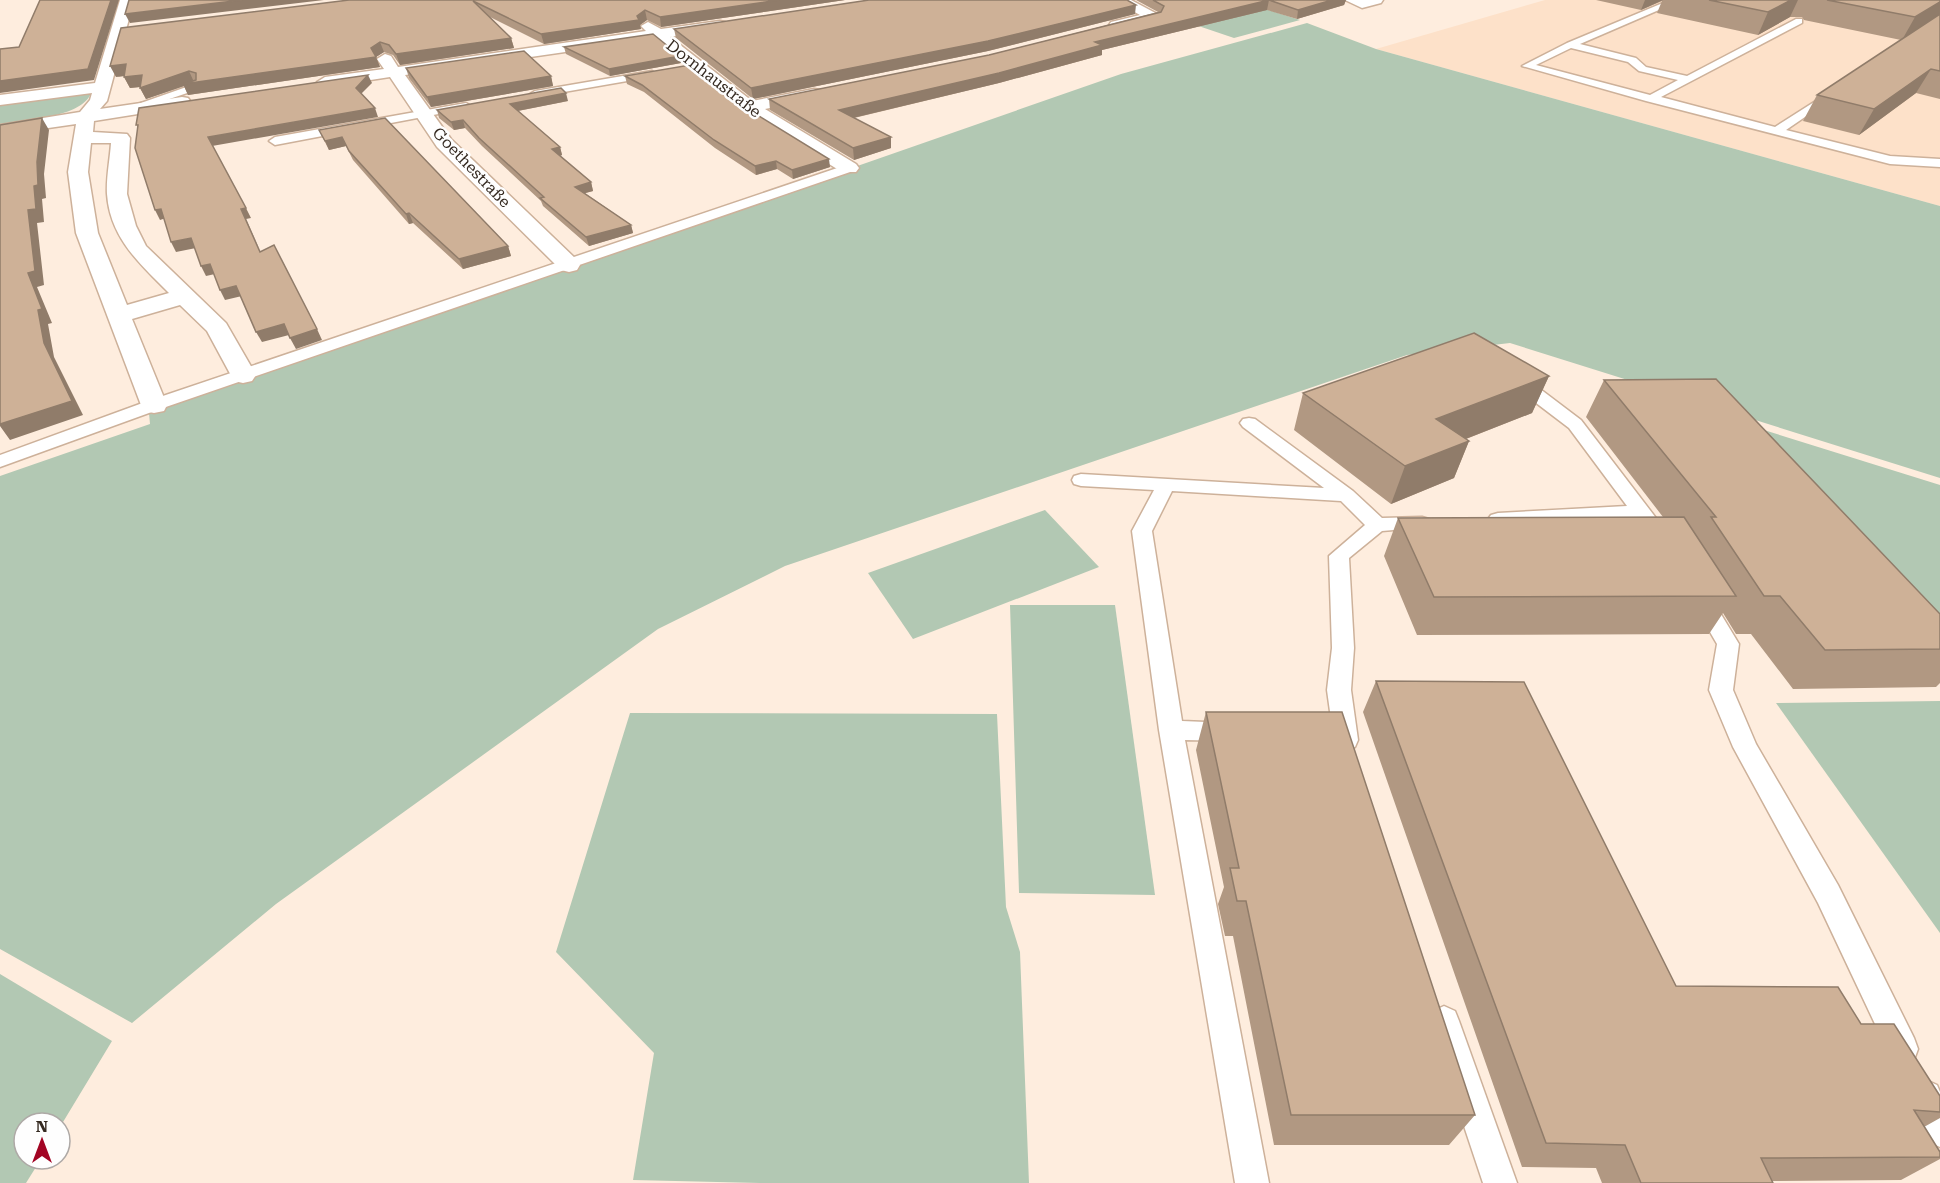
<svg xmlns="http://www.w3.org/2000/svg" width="1940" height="1183" font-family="'Roboto Serif',serif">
<rect width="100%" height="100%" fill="#feedde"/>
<!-- built -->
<path fill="#fde1c9" d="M1545,0H1940V206L1376,49Z"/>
<!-- green -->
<g fill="#b2c8b3">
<path d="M1240,1L1300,20L1234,38L1169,16Z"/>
<path d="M1307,23L1376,49L1940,206V478L1510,343L1407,355L785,566L658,629L276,904L132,1023L0,949V476L150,424L149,413L1121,74Z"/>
<path d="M91,93C83,117 23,121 0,124V102Z"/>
<path d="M1703,411L1940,485V672Z"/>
<path d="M1045,510L1099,567L913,639L868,573Z"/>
<path d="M1010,605H1115L1155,895L1019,893Z"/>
<path d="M1940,701V933L1776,703Z"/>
<path d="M630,713L997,714L1006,907L1020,952L1029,1183H760L633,1180L654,1053L556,952Z"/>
<path d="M0,974L112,1041L60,1127V1123H24V1159H41L26,1183H0Z"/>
</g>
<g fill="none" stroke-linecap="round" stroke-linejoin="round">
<!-- lane casing -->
<g stroke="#cdb19a" stroke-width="3">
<g id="lane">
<path d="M1670,0H1682L1580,44L1636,58L1646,67L1687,76L1796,19H1802V23L1661,97L1775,127L1833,90L1837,91V95L1786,130L1890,156L1940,159V167L1890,164L1646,101L1522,66L1567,43ZM1571,48L1628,62L1639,71L1678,80L1650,95L1536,65Z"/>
<path d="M652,71L657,74L656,76L535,97L530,94L535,91Z"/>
<path d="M195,84L199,85V89L131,112H123L121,110Z"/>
<path d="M466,103L471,106L470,108L275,145L269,141L275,137Z"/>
<path d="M849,164L853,165V171L160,409L0,467V455L148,401Z"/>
<path d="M1517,375L1523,376L1581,420L1669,535L1672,540L1669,545C1652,549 1645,531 1636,518L1498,525L1491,523L1488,519L1491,515L1498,513L1627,506L1569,428L1511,384L1509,380Z"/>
<path d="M1249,418L1255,419L1353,491L1382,518L1422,517L1429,519L1432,523L1429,527L1382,531L1349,558L1354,648L1351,690L1358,740L1355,747L1346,750L1337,747L1334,740L1327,690L1332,648L1329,556L1365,525L1341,501L1172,491L1152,531L1182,721L1230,723L1238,725L1242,732L1238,739L1230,741L1185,740L1269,1183H1235L1159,730L1132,531L1154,490L1081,486L1074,484L1072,480L1074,476L1081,474L1324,488L1243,427L1240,423L1243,419Z"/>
<path d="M1703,594L1710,596L1739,644L1733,690L1756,744L1838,885L1914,1038L1918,1049L1914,1060L1903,1064L1892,1060L1818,903L1733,747L1709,690L1717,644L1692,601L1696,596Z"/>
<path d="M1444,1006L1455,1011L1459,1021L1517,1183H1483L1429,1021L1433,1011Z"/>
<path d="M1926,1080L1937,1085L1940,1092V1147L1929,1142L1910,1096L1915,1085Z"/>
</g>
</g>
<!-- street casing -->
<g stroke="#cdb19a" stroke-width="3">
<g id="street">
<path d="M120,0H134L107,101L100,109L182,97L188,98L191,102L188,106L182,107L94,121L93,132L127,134L130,138L127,194L136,226L146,246L226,323L256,375L252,381L243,383L234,381L207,331L180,305L132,319L167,405L164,411L154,413L144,411L141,405L76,233L68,172L76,124L0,135V125L80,112L90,100L92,93L0,105V95L95,83ZM91,143H111C110,159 106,178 107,194C110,238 140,264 169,293L127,305L98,233L88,172Z"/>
<path d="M1113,0H1131L1161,16L1159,19L1116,29L1111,28L1109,25L1111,22L1140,15Z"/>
<path d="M1345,0H1383L1381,3L1362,8Z"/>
<path d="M720,21L725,22L727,25L725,28L670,37L752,101L814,89L820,90L822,94L820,98L765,109L856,164L859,168L856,172H842L743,111L655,39L405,75L451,139L577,260L580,265L577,270L569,272L561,270L437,147L390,77L325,87L317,82L325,77L384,69L377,59L385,54L391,56L398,67L646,31L641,26L648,22L661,29Z"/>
</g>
</g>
<!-- lane -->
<use href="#lane" fill="#fff" fill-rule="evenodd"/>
<!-- street -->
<use href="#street" fill="#fff" fill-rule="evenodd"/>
</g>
<!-- wall -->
<g fill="#b19882">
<path d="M349,0H845L661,27L647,20L640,25L641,29L544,44L490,17L511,38L514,48L400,65L393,55L384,52L376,57L380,67L188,95L184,86L146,99L140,88L141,87L130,88L124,77V76L116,77Z"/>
<path d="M1136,0H1346L1344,5L1297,19L1267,10L1102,50V55L999,83L854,118L891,137V148L854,160L770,110L769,99L989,55L1158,12Z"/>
<path d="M1596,0H1940V99L1916,93L1859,135L1803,121L1817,95L1901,40L1804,20L1802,17H1790L1758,35L1657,13L1662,1L1641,10Z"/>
<path d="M1135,14L988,51L753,99L676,38L674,29Z"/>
<path d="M564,47L680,56L681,63L610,76L566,54Z"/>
<path d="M406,68L551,76L553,86L431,107L409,78Z"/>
<path d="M625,76L741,105L830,167L793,179L777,169L756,175L715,148L644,92L627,84Z"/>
<path d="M568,101L518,111L560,147L562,155L560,156L591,182L593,191L585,193L631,225L633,233L589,246L543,206L541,201L482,146L465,128L454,130L439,118L437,110Z"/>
<path d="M385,118L508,246L511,256L463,269L413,223L409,224L353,160L346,146L329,150L319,130Z"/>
<path d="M1549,376L1532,413L1466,439L1469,441L1454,478L1391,504L1294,430L1303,393Z"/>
<path d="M1604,380L1940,614V683L1936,687L1793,689L1751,634H1736L1723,613L1709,634L1417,635L1384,556L1398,518L1663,517L1586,417Z"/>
<path d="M1376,681L1676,986L1861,1024L1940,1096V1118L1924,1127L1940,1152V1159L1901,1180L1772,1181L1773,1183H1602L1596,1168L1522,1167L1363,712Z"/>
<path d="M1206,712L1475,1115L1449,1145H1274L1233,936H1225L1218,904L1224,887L1196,750Z"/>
</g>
<!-- shaded-wall -->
<g fill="#907c6a">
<path d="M111,0H119L94,80L0,93V81Z"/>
<path d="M242,0H324L130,23L125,14Z"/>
<path d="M779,0H845L661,27L660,17Z"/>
<path d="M1269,0L1267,10L1102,50V55L999,83L840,121L839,110L1095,42Z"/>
<path d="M1332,0H1346L1344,5L1297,19L1298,10Z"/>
<path d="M1645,0H1663L1641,10Z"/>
<path d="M1791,0H1798L1790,17L1758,35L1768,12Z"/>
<path d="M1940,2V14L1902,40L1915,17Z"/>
<path d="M1136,5L1135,14L988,51L753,99L751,88Z"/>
<path d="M645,10L647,20L640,25L641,29L544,44L541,34L637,16Z"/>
<path d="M511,38L514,48L400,65L396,54Z"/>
<path d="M380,42L384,52L376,57L380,67L188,95L184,86L146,99L140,88L189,71L194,82L371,48Z"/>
<path d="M680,56L681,63L610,76L609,69Z"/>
<path d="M126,64L132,75L116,77L110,66Z"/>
<path d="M1931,69L1916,93L1859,135L1874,109Z"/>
<path d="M142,75L148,86L130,88L124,77Z"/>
<path d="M368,75L372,83L359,96L356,88Z"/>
<path d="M551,76L553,86L431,107L427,97Z"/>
<path d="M566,93L568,101L512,112L510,104Z"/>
<path d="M375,108L378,117L212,146L208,137Z"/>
<path d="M42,118L49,130L44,174L46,198L42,199L44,222L37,223L44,285L37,287L52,323L48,324L54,357L83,415L10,440L0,426V424L44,343L28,273V210L34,186Z"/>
<path d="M463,120L465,128L454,130L451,122Z"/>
<path d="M342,137L346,146L329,150L325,141Z"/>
<path d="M891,137V148L854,160L853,148Z"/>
<path d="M560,147L562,155L554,157L552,149Z"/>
<path d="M829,159L830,167L793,179L792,170Z"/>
<path d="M776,161L777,169L756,175L755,166Z"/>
<path d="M591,182L593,191L578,195L575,187Z"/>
<path d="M246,208L251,218L246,219L265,262L241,209Z"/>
<path d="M161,209L166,218L160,220L155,210Z"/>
<path d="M409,213L413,223L409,224L406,214Z"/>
<path d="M631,225L633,233L589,246L586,237Z"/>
<path d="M191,238L196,248L176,252L171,242Z"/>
<path d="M508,246L511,256L463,269L459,259Z"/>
<path d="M210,264L215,274L206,276L201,266Z"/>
<path d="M236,286L242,296L225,300L220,290Z"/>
<path d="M284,324L289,335L262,342L256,332Z"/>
<path d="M317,329L322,340L296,349L290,338Z"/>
<path d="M1549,376L1532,413L1422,456L1436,419Z"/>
<path d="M1469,441L1454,478L1391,504L1405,466Z"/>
</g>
<!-- building -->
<g fill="#ceb197" stroke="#907c6a" stroke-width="1.5">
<path d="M40,0H111L88,69L0,81V49L19,47Z"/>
<path d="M129,0H242L125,14Z"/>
<path d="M349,0H779L660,17L645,10L637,16L639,20L541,34L473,1L511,38L396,54L389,45L380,42L371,48L376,57L183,84L196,80V73L189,71L140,88L142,75L124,77L126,64L110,66L121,28Z"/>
<path d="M869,0H1127L1136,5L988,41L751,88L674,29Z"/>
<path d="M1153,0H1332L1298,10L1269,0L1095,42L1102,45L999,73L839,110L891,137L853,148L769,99L989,55L1161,12L1164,6Z"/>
<path d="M1709,0H1791L1768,12Z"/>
<path d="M1827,0H1940V2L1915,17Z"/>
<path d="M1940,14V71L1931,69L1874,109L1817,95Z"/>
<path d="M653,34L680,56L609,69L564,47Z"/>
<path d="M524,51L551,76L427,97L406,68Z"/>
<path d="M690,65L741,105L829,159L792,170L776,161L755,166L714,140L642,85L625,76Z"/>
<path d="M368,75L356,88L375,108L208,137L246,208L241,209L260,252L274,245L317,329L290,338L284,324L256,332L236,286L220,290L210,264L201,266L191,238L171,242L161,209L155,210L135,148L138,125H136L139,108Z"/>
<path d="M561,88L566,93L510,104L560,147L552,149L591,182L575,187L631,225L586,237L540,198L544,197L479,138L463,120L451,122L437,110Z"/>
<path d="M42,118L37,162L38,185L34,186L36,209L28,210L35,271L28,273L42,309L38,310L44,343L72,401L0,424V125Z"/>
<path d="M385,118L508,246L459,259L409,213L406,214L349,151L342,137L325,141L319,130Z"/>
<path d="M1474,333L1549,376L1436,419L1469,441L1405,466L1303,393Z"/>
<path d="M1716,379L1940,614V649L1825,650L1780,596H1764L1711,517H1716L1604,380Z"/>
<path d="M1684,517L1736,596L1434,597L1398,518Z"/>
<path d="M1376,681L1524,682L1676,986L1838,987L1861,1024H1894L1940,1096V1112L1914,1110L1940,1152V1157L1761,1158L1773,1183H1641L1625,1145L1546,1143Z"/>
<path d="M1206,712H1342L1475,1115H1291L1246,901H1237L1230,868H1239Z"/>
</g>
<g text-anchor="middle" stroke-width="5" stroke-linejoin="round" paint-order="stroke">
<!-- far-street labels -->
<g font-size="16" fill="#352a21" stroke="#fefefe">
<text transform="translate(714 78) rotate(38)" y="6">Dornhaustraße</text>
<text transform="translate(472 167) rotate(46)" y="6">Goethestraße</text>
</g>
</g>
<!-- north arrow -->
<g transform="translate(42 1141)"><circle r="28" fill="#fefefe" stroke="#aea9a6" stroke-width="1.5"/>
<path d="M0-4.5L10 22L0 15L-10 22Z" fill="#a20423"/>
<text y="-9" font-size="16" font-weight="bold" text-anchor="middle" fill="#352a21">N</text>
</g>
</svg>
